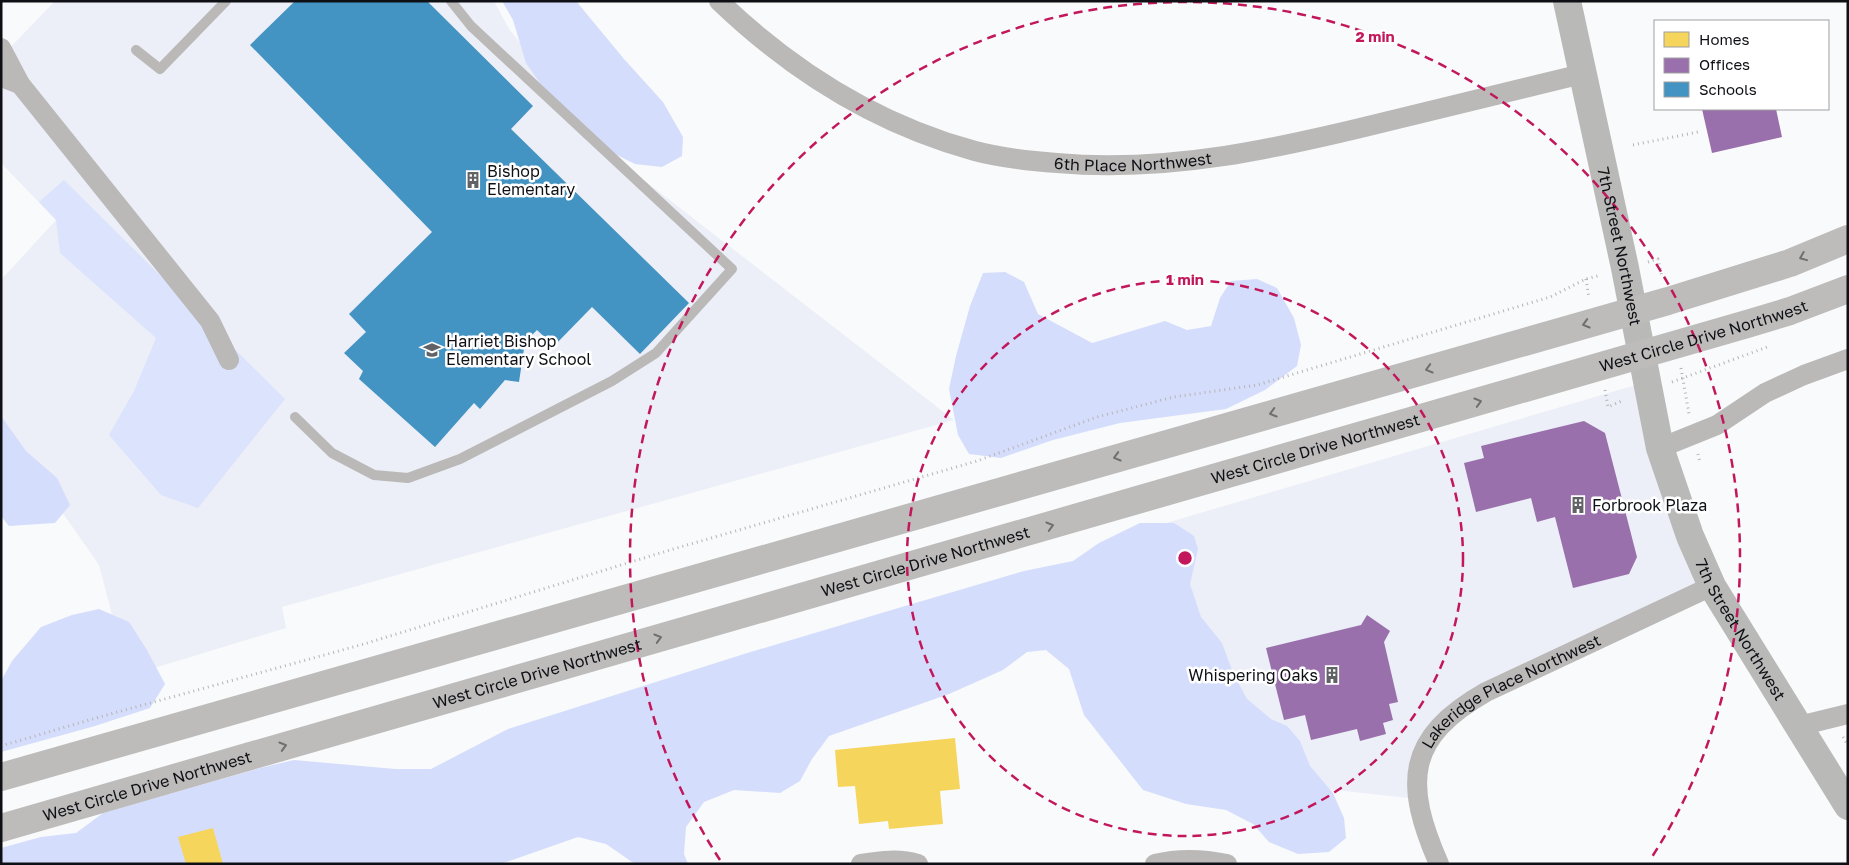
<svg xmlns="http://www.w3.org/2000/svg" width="1849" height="865" font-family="'Golos Text',sans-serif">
<rect width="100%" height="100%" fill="#f9fafb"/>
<!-- built -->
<g fill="#eceff7">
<path d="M55,1H494L509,29L605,150L954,420L282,607L286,628L128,676L99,565L23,456L1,438V280L56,220L1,163V57Z"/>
<path d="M1646,382L1712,586L1443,724L1417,799L1299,786L1115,538Z"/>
</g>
<!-- green -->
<path fill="#dce3fc" d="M64,180L285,399L198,508L161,495L109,435L134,391L156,338L60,253L56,220L39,202Z"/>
<!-- forest -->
<g fill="#d5ddfc">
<path d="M502,1H576L624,59L663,102L683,137L682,156L662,167L635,164L585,139L562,115L526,63L513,20Z"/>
<path d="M1005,272L1024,282L1038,314L1092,343L1165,321L1187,330L1211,326L1220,298L1231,281L1257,279L1277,288L1294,318L1301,345L1297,366L1265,390L1226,409L1120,423L1053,440L1001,458L969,454L958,435L949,389L956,356L970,306L983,273Z"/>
<path d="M1,416L26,451L57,478L70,505L55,523L9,526L1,516Z"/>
<path d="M1140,523H1174L1194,536L1198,549L1190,584L1201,617L1222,643L1233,673L1247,699L1271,719L1287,726L1300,741L1310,766L1333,793L1344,818L1346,838L1329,852L1298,854L1269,842L1253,824L1226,810L1186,804L1143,790L1084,715L1069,669L1046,650L1027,652L1003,670L949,694L829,736L812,759L800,781L780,793L734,790L704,802L686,827L684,854L688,864H635L606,844L578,837L501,864H1V848L41,837L76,833L103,813L260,768L294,760L395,769H431L508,729L744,654L895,609L1024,571L1073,561L1099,543Z"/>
<path d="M99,609L129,622L147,650L165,684L150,708L95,726L1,752V681L12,661L41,627L72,615Z"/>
</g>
<!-- homes -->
<g fill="#f6d55c">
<path d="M955,738L960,789L940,791L943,824L889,829L888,821L859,824L855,786L838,787L835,750Z"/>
<path d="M213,828L223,864H186L178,837Z"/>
</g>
<!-- offices -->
<g fill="#9970ab">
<path d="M1702,109H1776L1782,137L1712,153Z"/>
<path d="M1584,421L1605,433L1637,557L1629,574L1573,588L1555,517L1537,522L1531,498L1476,512L1464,463L1484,458L1481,446Z"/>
<path d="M1367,615L1390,631L1384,642L1398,702L1389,704L1393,720L1383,723L1386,734L1360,741L1357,729L1311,740L1305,715L1284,720L1266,648L1361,625Z"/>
</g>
<!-- schools -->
<path fill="#4393c3" d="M295,1H427L533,106L511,129L689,303L640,354L592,307L554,346L537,330L525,342L519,382L505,380L480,409L474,403L435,447L359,379L363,371L344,353L366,332L349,314L432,232L250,45Z"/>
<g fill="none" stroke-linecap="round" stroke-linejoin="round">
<!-- path -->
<g stroke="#b6b5b5" stroke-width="3" stroke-dasharray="1 4" stroke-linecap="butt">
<path d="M1633,145L1698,132"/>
<path d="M1648,262L1658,259L1662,277"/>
<path d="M1586,279L1589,298"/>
<path d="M1681,368L1689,414"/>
<path d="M1672,382L1770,346"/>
<path d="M1605,390L1608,407L1624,400"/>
<path d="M1698,454L1700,462"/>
<path d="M1843,737L1848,745"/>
<path d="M1,746L96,718L364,644L670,550L977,461L1097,417L1174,397L1257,385L1550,297L1586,279L1601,275"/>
</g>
<!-- lane -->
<g stroke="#bab9b8" stroke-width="10">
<path d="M136,50L160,69L226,1"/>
<path d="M295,417L332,453L374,475L408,478L460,459L612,381L656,353L732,269L471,26L451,1"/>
</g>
<!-- street -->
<g stroke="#bab9b8" stroke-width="20">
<path id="s1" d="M719,1C793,72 876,124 975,151C1001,158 1030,161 1057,163C1171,173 1280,148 1389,121C1454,105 1518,89 1582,74"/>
<path d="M1,48L20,84L1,77"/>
<path d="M20,84L210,321L229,360"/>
<path d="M1660,448L1717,425L1765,393L1804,375L1848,359"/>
<path d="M1799,726L1848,714"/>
<path d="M861,864C880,861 899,858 918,864"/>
<path d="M1155,864C1179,858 1203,859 1227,864"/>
<path id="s2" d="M1439,864C1404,784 1405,738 1486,692L1712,586"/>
</g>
<!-- secondary -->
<path stroke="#b9b9b8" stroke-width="28" id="s3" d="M1567,1L1625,268L1660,448L1690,536L1712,586L1848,806"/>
<!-- primary -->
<g stroke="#bdbcbb" stroke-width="28">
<path d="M1,777L1668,301L1790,263L1848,239"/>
<path id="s4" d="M1,828L1747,324L1790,311L1848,289"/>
</g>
</g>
<!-- one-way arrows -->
<defs><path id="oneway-chevron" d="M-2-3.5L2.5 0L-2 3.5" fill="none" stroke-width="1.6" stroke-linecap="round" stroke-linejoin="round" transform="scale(1.25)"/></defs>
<g stroke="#6f6f70">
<use href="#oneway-chevron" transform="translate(1803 257) rotate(158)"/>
<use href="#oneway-chevron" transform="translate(1586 324) rotate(164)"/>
<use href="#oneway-chevron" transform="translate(1429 369) rotate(164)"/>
<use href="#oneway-chevron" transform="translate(1478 402) rotate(-16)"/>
<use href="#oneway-chevron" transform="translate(1273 413) rotate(164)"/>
<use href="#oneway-chevron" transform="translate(1117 457) rotate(164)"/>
<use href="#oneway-chevron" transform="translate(1050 526) rotate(-16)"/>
<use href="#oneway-chevron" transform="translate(658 638) rotate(-16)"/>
<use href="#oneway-chevron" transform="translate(283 746) rotate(-16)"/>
</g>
<!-- distance rings -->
<g fill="none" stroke="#c2185b" stroke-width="2.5" stroke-dasharray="9 6">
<circle cx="1185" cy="558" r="278"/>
<path d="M720 860A555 555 0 1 1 1650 860"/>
</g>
<!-- icons -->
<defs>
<g id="building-bare" transform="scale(1.35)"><path d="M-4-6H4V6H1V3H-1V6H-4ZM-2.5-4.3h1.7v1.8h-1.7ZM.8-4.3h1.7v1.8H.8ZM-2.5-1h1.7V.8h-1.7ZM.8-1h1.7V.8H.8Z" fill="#616266" stroke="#fff" stroke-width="2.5" paint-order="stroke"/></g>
<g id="school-bare" transform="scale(1.35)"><path d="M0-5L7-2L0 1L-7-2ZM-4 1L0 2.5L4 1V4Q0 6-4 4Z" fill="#616266" stroke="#fff" stroke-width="2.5" paint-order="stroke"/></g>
</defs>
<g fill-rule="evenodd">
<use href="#building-bare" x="473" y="180"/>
<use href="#school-bare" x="432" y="350"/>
<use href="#building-bare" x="1578" y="505"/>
<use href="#building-bare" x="1332" y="675"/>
</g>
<g text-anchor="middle" stroke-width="5" stroke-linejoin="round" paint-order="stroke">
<!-- street labels -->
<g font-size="16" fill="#0f1015" stroke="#fff">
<text dy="6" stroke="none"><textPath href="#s1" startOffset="459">6th Place Northwest</textPath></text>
<text dy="6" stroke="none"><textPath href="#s3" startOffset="251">7th Street Northwest</textPath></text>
<text dy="6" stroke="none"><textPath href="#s4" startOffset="1772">West Circle Drive Northwest</textPath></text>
<text dy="6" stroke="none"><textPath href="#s4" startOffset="1368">West Circle Drive Northwest</textPath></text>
<text dy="6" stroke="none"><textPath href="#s4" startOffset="962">West Circle Drive Northwest</textPath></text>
<text dy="6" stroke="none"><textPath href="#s3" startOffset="656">7th Street Northwest</textPath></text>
<text dy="6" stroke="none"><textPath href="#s4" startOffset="558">West Circle Drive Northwest</textPath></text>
<text dy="6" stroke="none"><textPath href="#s2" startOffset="226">Lakeridge Place Northwest</textPath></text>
<text dy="6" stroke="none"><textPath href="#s4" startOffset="152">West Circle Drive Northwest</textPath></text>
</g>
<!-- poi labels -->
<g font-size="16" fill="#0f1015" stroke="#fff" text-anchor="start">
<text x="487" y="177">Bishop<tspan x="487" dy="18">Elementary</tspan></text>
<text x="446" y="347">Harriet Bishop<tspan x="446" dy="18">Elementary School</tspan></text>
<text x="1592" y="511">Forbrook Plaza</text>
<text x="1318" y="681" text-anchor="end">Whispering Oaks</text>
</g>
</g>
<circle cx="1185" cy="558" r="8" fill="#c2185b" stroke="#fff" stroke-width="2.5"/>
<g font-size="15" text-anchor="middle" font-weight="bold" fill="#c2185b" stroke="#fff" stroke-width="5" stroke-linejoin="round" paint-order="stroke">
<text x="1375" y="42">2 min</text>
<text x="1185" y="285">1 min</text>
</g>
<!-- border -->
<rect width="1849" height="865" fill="none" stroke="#0f1015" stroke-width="5"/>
<!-- legend -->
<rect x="1654" y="20" width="175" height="90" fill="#ffffff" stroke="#9f9fa1"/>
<rect x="1664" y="32" width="25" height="15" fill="#f6d55c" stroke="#9f9fa1"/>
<text x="1699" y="45" font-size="15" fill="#0f1015">Homes</text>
<rect x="1664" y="58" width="25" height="15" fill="#9970ab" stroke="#9f9fa1"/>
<text x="1699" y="70" font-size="15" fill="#0f1015">Offices</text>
<rect x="1664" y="82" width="25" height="15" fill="#4393c3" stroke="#9f9fa1"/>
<text x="1699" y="95" font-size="15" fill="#0f1015">Schools</text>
</svg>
